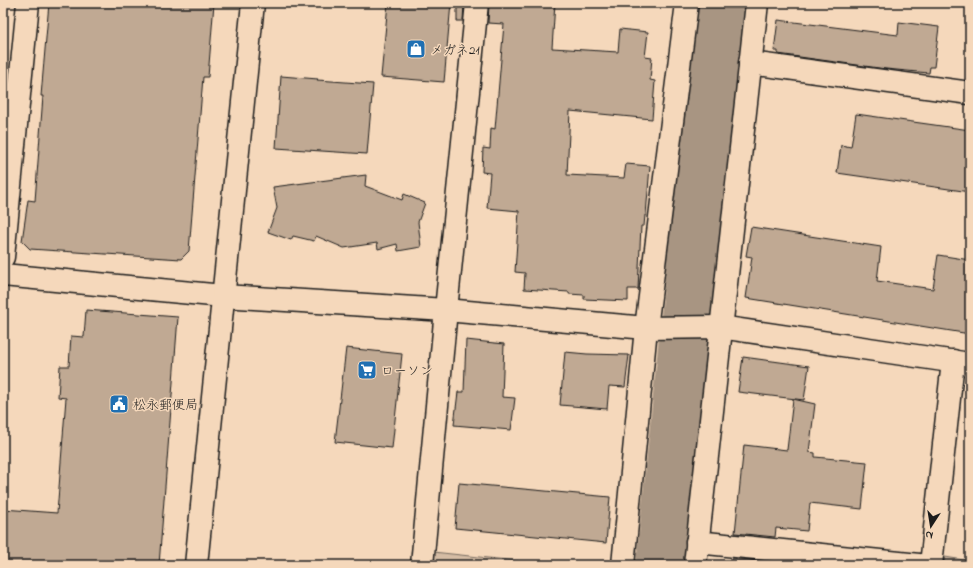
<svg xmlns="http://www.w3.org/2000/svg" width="973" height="568" font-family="'Indie Flower','Klee One',sans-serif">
<rect width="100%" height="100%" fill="#f5d8bb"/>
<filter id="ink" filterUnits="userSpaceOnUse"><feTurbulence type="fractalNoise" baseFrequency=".025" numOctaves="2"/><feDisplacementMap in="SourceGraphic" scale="8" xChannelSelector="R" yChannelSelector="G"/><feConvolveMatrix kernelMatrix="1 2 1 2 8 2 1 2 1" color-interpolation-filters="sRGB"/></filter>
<g filter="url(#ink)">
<!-- green -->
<g fill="#d5bca4" stroke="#786c60">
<path d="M433,552L553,565H432Z"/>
<path d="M945,557L970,561V565H944Z"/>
</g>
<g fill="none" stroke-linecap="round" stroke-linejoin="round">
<!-- river -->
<path stroke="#a89582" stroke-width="52" d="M662,565L719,3"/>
</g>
<!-- building -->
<g fill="#c0a993" stroke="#1c1c1c">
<path d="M49,3H214L208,77H203L189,251L181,259L30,249L22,241L28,200L35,201L43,96H41Z"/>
<path d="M388,3H451L444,82L381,77Z"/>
<path d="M457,3H464L463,21H457Z"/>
<path d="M489,3H555L552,48L618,52L620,29L648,32L645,57L652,58L650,80L655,81L652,119L570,111L567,175L624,178L626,164L650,166L646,215H645L644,226H641L638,289H628V301L584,299V295L569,294V292L524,289L525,273L515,272L519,211L487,208L490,173L482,172L483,148L490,149L491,128L495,129L504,24L488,23Z"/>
<path d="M778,20L898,35L899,22L939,27L934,67H930L929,73L886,69L778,54V51H774Z"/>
<path d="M281,76L318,79L317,80L373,84L367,154L276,148Z"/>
<path d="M856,114L970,130V192L837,173L841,145L851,147Z"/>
<path d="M366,175L365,186L402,200L404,194L425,203L418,222L421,247L398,251L397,244L378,249L377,243L344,248L316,236L314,241L293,236L291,240L268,232L277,208L273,187Z"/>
<path d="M751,227L881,247L877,281L933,289L938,255L970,260V334L746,298L752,257L746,256Z"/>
<path d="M86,310L178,317L159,565H3V509L57,513L66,398L58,397L60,366H69L71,336L84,337Z"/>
<path d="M466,340L504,344L502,397L515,398L511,430L454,425L458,392H464Z"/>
<path d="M346,348L402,354L392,448L335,442Z"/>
<path d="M565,352L587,354L629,355L625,387L609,386L607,409L560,405Z"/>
<path d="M743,357L809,366L804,400L738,392Z"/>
<path d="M793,399L815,404L809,452L815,453V457L867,462L862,509L810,503L807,531L776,528L775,537L735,533L744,445L787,450Z"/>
<path d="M459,483L610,497L606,543L455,528Z"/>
<path d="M732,558L772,562V565H731Z"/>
</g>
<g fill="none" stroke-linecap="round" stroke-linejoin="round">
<!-- minor casing -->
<g stroke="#1c1c1c" stroke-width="25">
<g id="minor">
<path d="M750,63L970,93"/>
<path d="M3,257L28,3"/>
<path d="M3,275L223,296L446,310L646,328L720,327L970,364"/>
<path d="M697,542L919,565"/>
<path d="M196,565L253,3"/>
<path d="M422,565L446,310L477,3"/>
<path d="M623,565L646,328L687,3"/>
<path d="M695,565L757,3"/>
<path d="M931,565L953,361"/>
</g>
</g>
<!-- minor -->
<use href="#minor" stroke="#f5d8bb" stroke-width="22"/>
</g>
</g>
<!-- icons -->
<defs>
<g id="shop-square" transform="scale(1)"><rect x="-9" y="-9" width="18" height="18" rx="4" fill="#1f6fb2" stroke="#f5d8bb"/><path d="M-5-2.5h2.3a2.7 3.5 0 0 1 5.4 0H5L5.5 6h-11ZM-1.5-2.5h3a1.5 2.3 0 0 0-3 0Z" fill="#fff"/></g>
<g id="supermarket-square" transform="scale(1)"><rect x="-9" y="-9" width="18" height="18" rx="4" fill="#1f6fb2" stroke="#f5d8bb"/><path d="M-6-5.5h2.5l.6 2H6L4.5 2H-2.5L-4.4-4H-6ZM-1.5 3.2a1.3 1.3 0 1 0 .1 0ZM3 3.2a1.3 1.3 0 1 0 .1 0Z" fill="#fff"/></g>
<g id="civic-square" transform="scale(1)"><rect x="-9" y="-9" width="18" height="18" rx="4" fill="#1f6fb2" stroke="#f5d8bb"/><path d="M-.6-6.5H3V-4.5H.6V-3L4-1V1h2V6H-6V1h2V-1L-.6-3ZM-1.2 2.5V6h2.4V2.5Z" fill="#fff"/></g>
</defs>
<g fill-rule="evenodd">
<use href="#shop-square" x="416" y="49"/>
<use href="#supermarket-square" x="367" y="370"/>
<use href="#civic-square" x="119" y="404"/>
</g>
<g text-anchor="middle" stroke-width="3" stroke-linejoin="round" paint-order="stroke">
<!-- poi labels -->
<g font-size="13" fill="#1c1c1c" stroke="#f5d8bb" text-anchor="start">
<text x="430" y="54">メガネ21</text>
<text x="381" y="375">ローソン</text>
<text x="133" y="409">松永郵便局</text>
</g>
</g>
<!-- margin -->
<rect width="973" height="568" fill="none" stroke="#f5d8bb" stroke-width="16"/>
<rect x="8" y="8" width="957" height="552" fill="none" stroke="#1c1c1c" stroke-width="1.5" filter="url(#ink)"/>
<!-- north arrow -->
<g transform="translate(931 526) rotate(192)" stroke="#f5d8bb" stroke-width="3" paint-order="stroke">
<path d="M0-3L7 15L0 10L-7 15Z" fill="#1c1c1c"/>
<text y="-6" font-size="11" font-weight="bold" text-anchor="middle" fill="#1c1c1c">N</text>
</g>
</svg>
